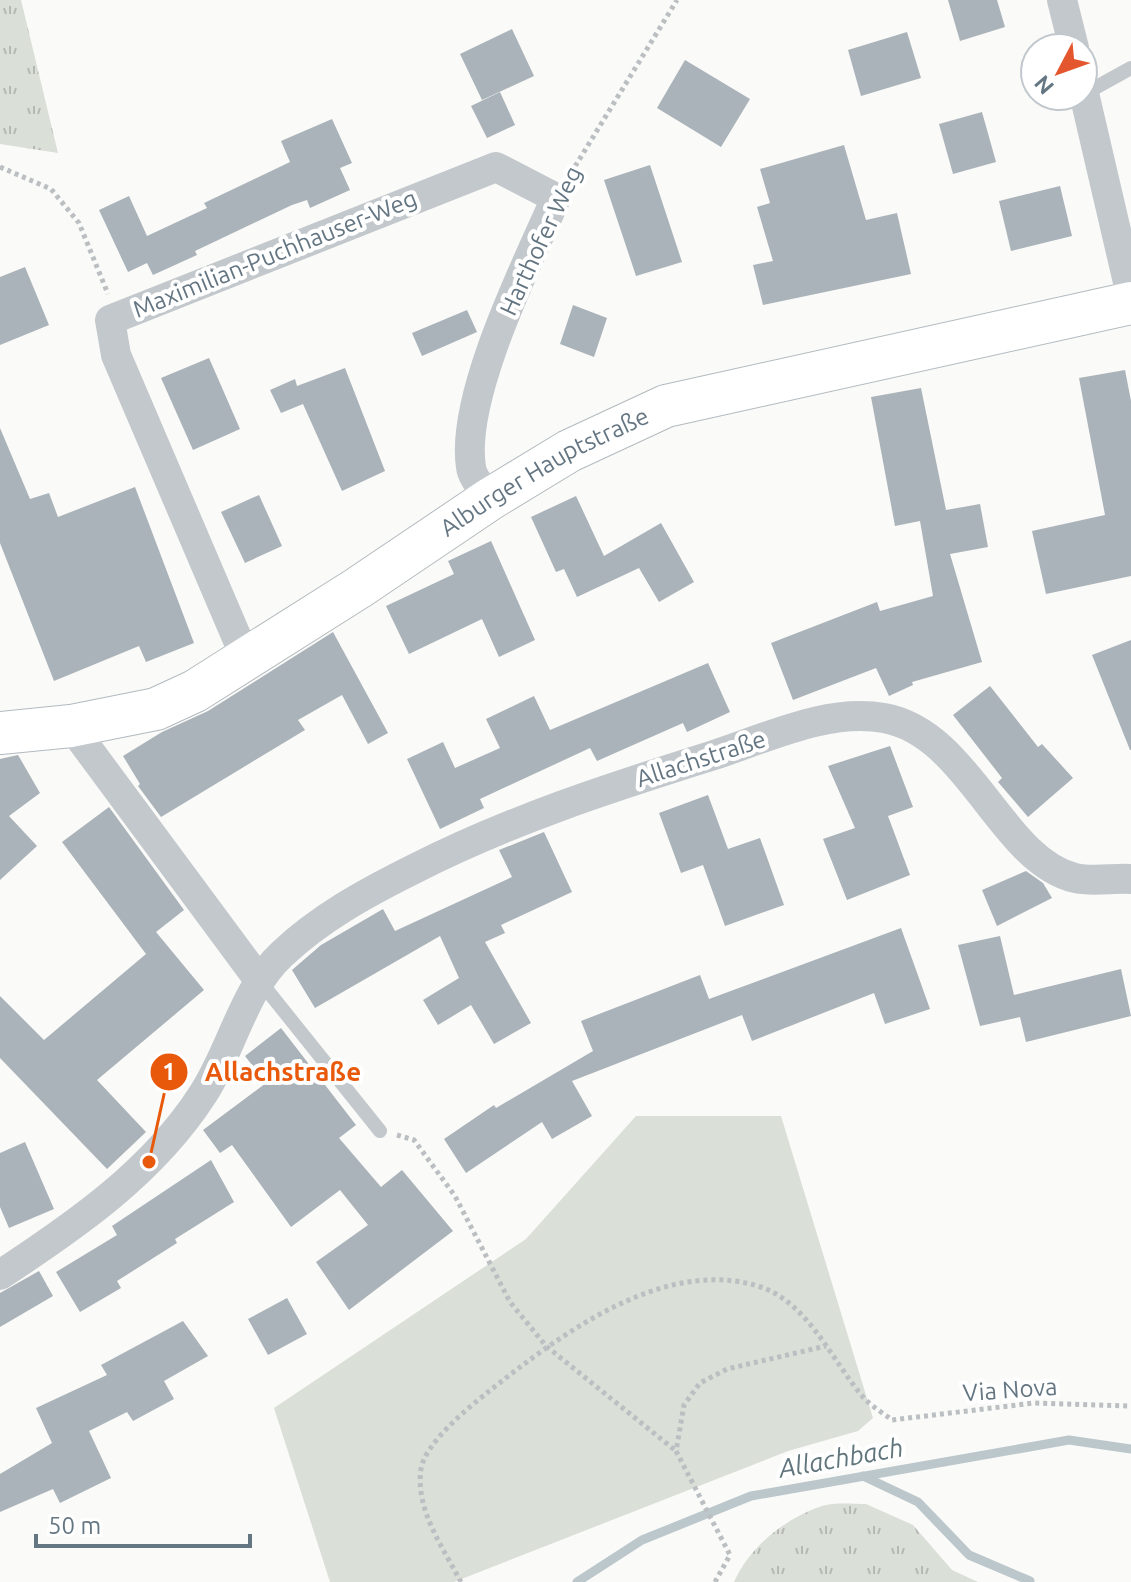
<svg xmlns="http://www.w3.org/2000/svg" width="1131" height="1582" font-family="Ubuntu,sans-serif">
<defs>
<pattern id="park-tufts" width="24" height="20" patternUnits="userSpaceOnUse" patternTransform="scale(2)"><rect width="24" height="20" fill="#dadfd7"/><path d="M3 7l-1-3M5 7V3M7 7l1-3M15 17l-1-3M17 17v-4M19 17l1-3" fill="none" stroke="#b4b9b4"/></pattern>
</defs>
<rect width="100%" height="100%" fill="#fafaf8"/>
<!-- grass -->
<path fill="#dadfd7" d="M636,1116H781L873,1418L858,1431L788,1451L454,1582H330L274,1408L526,1239Z"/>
<!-- park -->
<g fill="url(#park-tufts)">
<path d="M0,0H21L58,153L0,144Z"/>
<path d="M866,1504L913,1525L952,1570L978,1582H734C750,1546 786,1518 822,1506C835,1502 853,1504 866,1504Z"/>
</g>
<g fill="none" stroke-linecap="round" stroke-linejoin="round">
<!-- stream -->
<g stroke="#bbc7cb" stroke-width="9">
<path d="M863,1476L918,1502L969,1555L1030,1581"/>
<path d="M577,1582L642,1540L751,1496L1069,1440L1131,1449"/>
</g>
</g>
<!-- building -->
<g fill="#aab3b9">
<path d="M948,0H997L1005,27L960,41Z"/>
<path d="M512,29L534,76L482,100L460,54Z"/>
<path d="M907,32L921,78L861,96L848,50Z"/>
<path d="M685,60L750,99L721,147L657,108Z"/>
<path d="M500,92L515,125L487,138L471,106Z"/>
<path d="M982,112L996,162L953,174L939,124Z"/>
<path d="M332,119L352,163L340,168L350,190L310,208L307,200L292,205L195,251L197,255L153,275L147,263L128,272L99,210L129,196L147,236L207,208L204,203L290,162L281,141Z"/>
<path d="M844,145L866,220L897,213L911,274L763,305L753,265L773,261L757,207L770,203L760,169Z"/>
<path d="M650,165L682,262L636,276L604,180Z"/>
<path d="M1060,186L1072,236L1011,251L999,201Z"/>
<path d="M25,267L49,325L0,345V277Z"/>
<path d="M573,305L607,318L594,357L560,344Z"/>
<path d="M467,310L477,332L422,356L412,333Z"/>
<path d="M209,358L240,429L193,450L161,378Z"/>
<path d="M345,368L385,471L342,491L303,404L281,413L270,390L295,379L297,386Z"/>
<path d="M1125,370L1131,401V576L1046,594L1032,531L1105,515L1079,378Z"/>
<path d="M921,388L946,510L980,504L988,547L950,554L982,662L912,682L913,685L889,696L876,668L793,700L771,643L877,602L880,611L933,596L920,521L895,526L871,397Z"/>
<path d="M0,428L30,499L49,493L58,517L135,487L194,643L146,662L139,646L54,681L0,543Z"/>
<path d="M259,495L282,546L245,563L221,512Z"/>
<path d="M576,496L604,556L661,523L694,582L659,602L639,568L577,597L564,569L556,572L531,517Z"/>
<path d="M491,541L535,640L499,657L482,619L409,654L386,606L454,574L448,561Z"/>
<path d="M333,632L388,733L368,744L342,695L298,720L305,730L161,817L138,786L140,784L123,756L162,732L208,711Z"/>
<path d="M1131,640V750H1130L1092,655Z"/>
<path d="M708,663L730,712L687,732L683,723L597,761L590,748L480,799L484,808L440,829L407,759L443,742L455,768L500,748L486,719L534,696L550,730Z"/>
<path d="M990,686L1038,747L1042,744L1073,778L1028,817L998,782L1002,778L953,715Z"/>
<path d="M890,746L913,807L888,816L910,875L847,900L823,839L855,828L828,766Z"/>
<path d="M18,755L40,793L9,816L37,846L0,880V759Z"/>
<path d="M708,795L728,849L760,838L784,905L725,926L703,865L681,873L659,813Z"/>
<path d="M109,807L184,910L156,932L204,990L97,1080L146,1132L107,1169L0,1058V996L44,1040L146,954L62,842Z"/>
<path d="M544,832L572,892L501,925L505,933L485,942L531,1023L494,1044L471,1005L438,1025L423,1000L459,978L440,936L315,1008L292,970L321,945L383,909L395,931L512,877L499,850Z"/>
<path d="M1026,871L1043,883L1052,898L997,926L982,890Z"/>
<path d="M901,928L930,1009L885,1024L874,993L752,1041L742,1015L572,1081L592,1116L552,1139L542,1122L466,1173L444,1139L494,1105L496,1108L593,1051L581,1021L700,975L709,999Z"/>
<path d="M1000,936L1014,995L1121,969L1131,1016L1026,1042L1020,1017L980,1026L958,945Z"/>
<path d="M281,1028L356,1125L339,1138L381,1187L402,1170L453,1231L349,1310L316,1262L368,1225L340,1190L291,1227L232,1145L220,1153L203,1130L266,1083L245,1056Z"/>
<path d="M25,1142L54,1209L9,1228L0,1207V1153Z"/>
<path d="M211,1160L234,1202L175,1239L177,1243L117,1281L121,1288L80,1312L56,1272L117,1235L112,1226Z"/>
<path d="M39,1271L53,1296L0,1327V1293Z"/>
<path d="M287,1298L307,1334L268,1355L248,1319Z"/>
<path d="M183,1321L208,1356L164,1381L174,1399L133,1421L127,1412L89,1431L111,1478L60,1503L53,1489L0,1512V1474L52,1443L36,1408L107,1375L101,1365Z"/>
</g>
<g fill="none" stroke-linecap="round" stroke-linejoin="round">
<!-- secondary casing -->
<g stroke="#b3babf" stroke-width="44">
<g id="secondary">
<path id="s1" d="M0,733L71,726L156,709L195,691L358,588L490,499L569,451L666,406L1131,303"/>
</g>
</g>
<!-- path -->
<g stroke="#bbbfc2" stroke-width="5" stroke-dasharray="4 4" stroke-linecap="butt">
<path d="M0,167L51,189L79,223L108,294"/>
<path d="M571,173L677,0"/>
<path d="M397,1135L414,1140L455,1196L510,1302L546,1346L676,1451"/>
<path d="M461,1582C443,1548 415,1509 421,1469C425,1443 468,1408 488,1392C559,1336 664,1255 761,1287C808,1303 833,1362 863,1397C871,1406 883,1413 892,1420L1034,1403L1131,1406"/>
<path d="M715,1582L730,1555L676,1451L684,1405L700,1383L727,1369L826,1346"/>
</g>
<!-- lane -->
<g stroke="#c3c8cc" stroke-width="14">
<path d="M1084,94L1131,68"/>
<path d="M259,980L380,1131"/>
</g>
<!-- street -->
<g stroke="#c3c8cc" stroke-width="30">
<path d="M1062,0L1074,48"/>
<path d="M1083,89L1131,295"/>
<path d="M246,659L116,355L110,320L496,167L556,198C527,264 460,397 471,467C472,478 484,490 490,499"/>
<path d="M71,726L259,980"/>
<path d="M0,1275C76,1225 153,1172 203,1094C232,1050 243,990 282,954C320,918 366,893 412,870C510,820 609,788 714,755C767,738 827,708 884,718C969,733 1001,860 1075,878C1091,882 1114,878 1131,879"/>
</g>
<!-- secondary -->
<use href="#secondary" stroke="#fff" stroke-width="42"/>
</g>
<g text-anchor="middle" stroke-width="8" stroke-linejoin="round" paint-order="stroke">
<!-- street labels -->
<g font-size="24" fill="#657683" stroke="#fff">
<text transform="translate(541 241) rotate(-65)" y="8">Harthofer Weg</text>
<text transform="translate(275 254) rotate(-22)" y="8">Maximilian-Puchhauser-Weg</text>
<text dy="8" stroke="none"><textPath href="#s1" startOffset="614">Alburger Hauptstraße</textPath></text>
<text transform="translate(701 759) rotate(-18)" y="8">Allachstraße</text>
<text transform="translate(1010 1390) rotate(-4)" y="8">Via Nova</text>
</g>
<!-- water labels -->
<g font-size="26" font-style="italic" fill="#60757c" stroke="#fff">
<text transform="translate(841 1458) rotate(-10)" y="9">Allachbach</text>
</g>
</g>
<!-- callouts -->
<path fill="none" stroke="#e8590c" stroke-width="3" d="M149 1162L169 1072"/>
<g fill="#e8590c" stroke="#fff" stroke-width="3">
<circle cx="149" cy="1162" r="8"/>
<circle cx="169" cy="1072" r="20"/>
</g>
<g font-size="24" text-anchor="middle" font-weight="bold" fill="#fff">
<text x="169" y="1080">1</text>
</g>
<g font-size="26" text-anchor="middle" font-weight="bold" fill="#e8590c" stroke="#fff" stroke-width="8" stroke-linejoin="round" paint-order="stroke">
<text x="283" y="1081">Allachstraße</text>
</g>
<!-- north arrow -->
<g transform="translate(1059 72) rotate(229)"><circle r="38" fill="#ffffff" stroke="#c1c8cd" stroke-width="2"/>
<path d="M0-6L14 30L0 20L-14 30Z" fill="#e4572e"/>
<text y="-12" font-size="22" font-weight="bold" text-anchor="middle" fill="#657683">N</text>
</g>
<!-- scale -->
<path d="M36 1534v12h214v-12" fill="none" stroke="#657683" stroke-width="4"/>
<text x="48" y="1534" font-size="24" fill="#657683" stroke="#ffffff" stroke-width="6" paint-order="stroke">50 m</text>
</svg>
